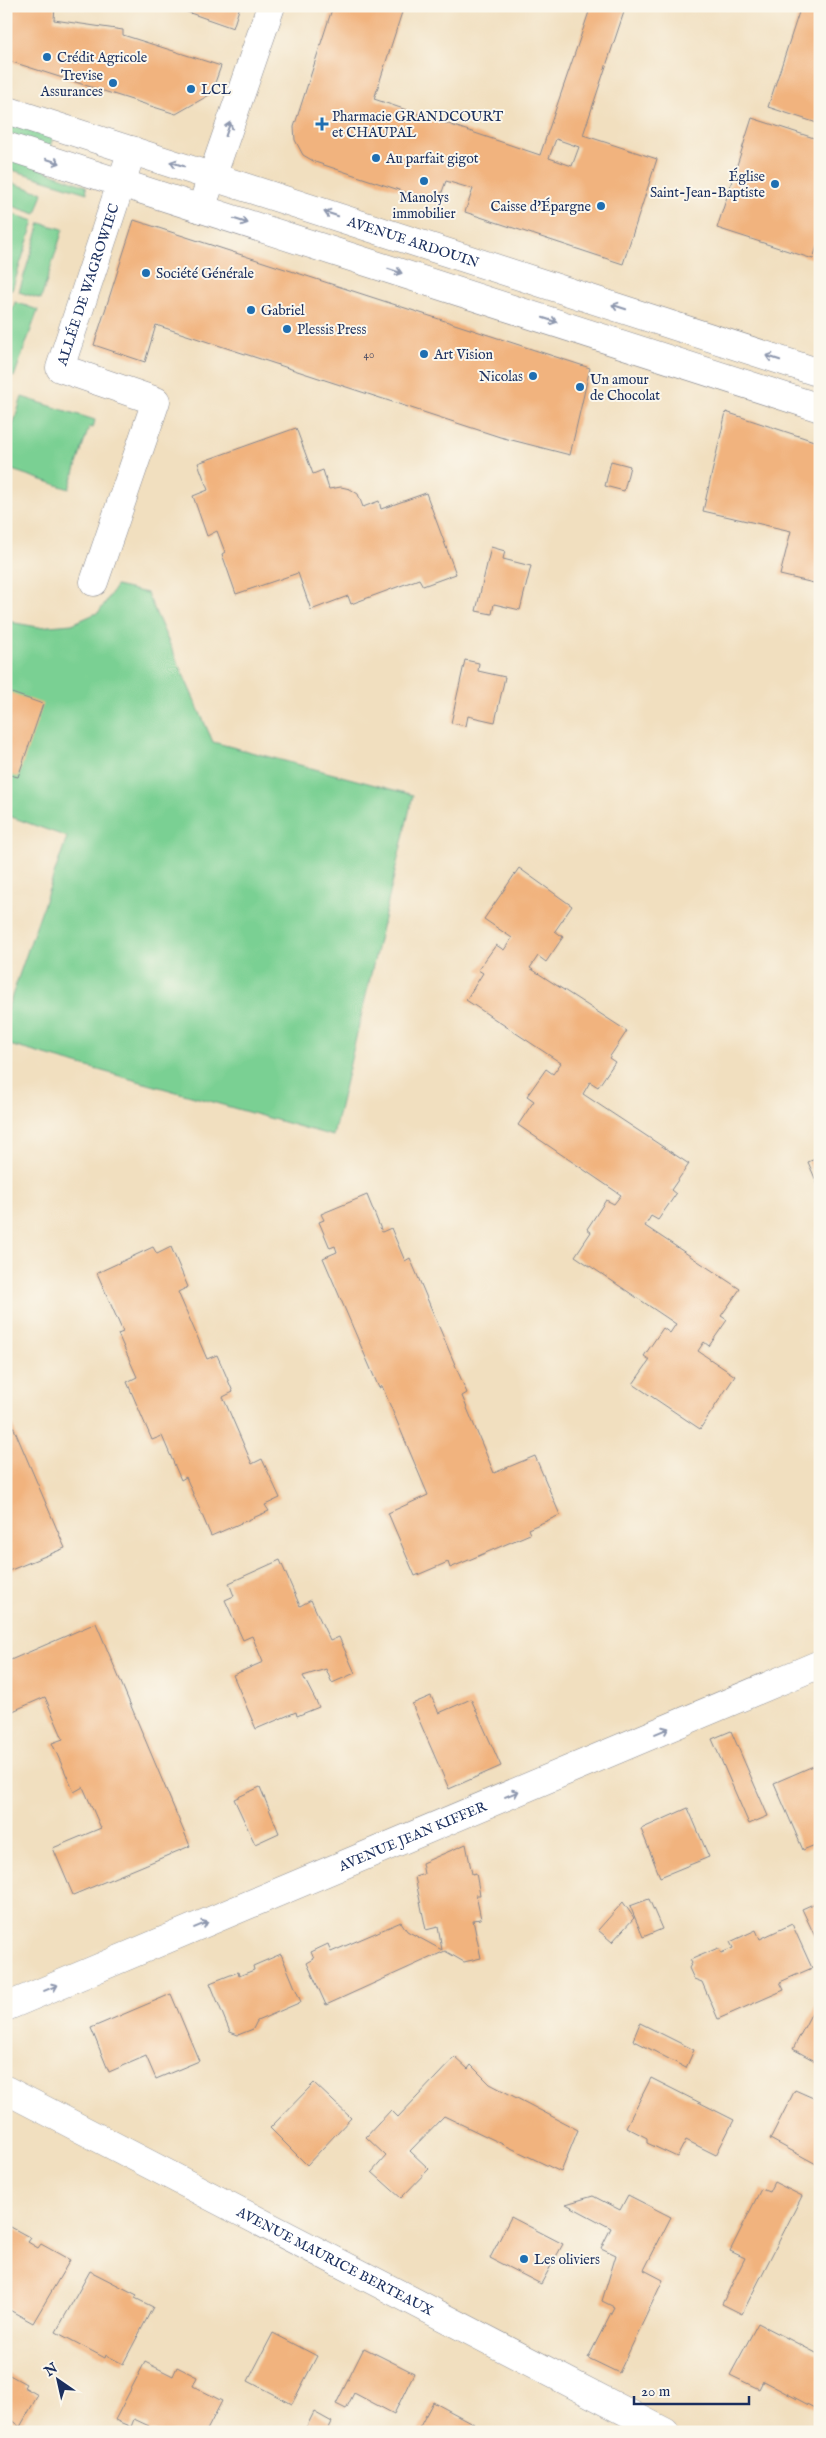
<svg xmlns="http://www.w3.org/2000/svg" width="826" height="2438" font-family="'IM FELL English',serif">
<rect width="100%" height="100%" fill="#fbf7ec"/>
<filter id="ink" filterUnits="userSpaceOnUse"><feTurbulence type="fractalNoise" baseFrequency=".02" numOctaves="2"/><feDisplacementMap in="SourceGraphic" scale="10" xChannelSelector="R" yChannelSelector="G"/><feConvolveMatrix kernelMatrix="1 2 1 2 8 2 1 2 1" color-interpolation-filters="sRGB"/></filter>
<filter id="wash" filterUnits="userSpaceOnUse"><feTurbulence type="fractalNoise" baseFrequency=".0096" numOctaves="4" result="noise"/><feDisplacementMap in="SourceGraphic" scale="20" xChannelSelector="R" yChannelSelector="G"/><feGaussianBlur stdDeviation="1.12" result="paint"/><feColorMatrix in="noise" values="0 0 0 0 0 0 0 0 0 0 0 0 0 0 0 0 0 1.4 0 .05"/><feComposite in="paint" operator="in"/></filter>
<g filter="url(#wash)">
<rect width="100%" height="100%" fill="#f1dfbf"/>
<!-- green -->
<g fill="#7ad093" stroke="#4a8078">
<path d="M6,122L53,137L50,147L6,133Z"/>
<path d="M6,156L86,186L87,193L6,168Z"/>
<path d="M6,181L43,193L36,214L6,204Z"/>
<path d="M6,212L34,221L12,290L6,288Z"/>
<path d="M40,223L63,229L41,299L19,292Z"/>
<path d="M15,302L38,310L14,377L6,374V328Z"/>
<path d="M22,397L95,420L93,428L89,427L69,489L6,468V447Z"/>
<path d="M116,586L147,593L213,742L413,795L333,1136L6,1044V1013L67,837L6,815V618L15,623L38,627L72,624L99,612Z"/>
</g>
<g id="blocks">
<!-- building -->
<g fill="#f1b37e" fill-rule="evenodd">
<path d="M6,6H55L54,20L123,30V35L221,66L211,94L176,114L6,60Z"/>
<path d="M170,6H240L233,28Z"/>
<path d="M333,6H404L374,99L540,155L591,6H626L583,135L657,159L623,264L465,212L473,189L446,181L438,203L315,162L303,155L295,140L294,127ZM556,139L579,147L572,166L549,158Z"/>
<path d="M801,6H820V124L768,107Z"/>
<path d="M752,118L820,140V237L813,259L717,228Z"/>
<path d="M134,220L590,368L570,455L500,437L156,325L145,362L94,345Z"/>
<path d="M726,412L820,443L818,584L780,575L791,531L703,511Z"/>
<path d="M296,428L313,474L323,470L329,489L341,487L350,489L358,494L363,507L379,501L381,509L426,493L456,574L423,586L419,579L351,604L348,596L311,610L298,573L236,594L222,554L225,552L217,531L207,536L193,496L208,490L198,463Z"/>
<path d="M611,461L630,466L624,491L605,486Z"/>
<path d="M491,547L505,551L503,559L531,566L520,610L494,604L492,614L476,611Z"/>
<path d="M465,660L479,663L478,671L505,677L495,722L468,716L466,726L451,723Z"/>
<path d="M6,691L43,704L18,777L6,774Z"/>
<path d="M519,868L572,906L555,931L563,937L546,962L538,956L530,968L627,1031L609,1058L615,1062L598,1087L590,1082L583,1094L689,1164L671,1190L676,1194L658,1220L651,1216L645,1226L740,1289L721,1316L727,1320L709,1346L704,1342L698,1351L735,1376L700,1429L633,1384L650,1360L644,1356L663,1328L670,1333L676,1324L575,1256L591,1232L587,1229L606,1200L614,1204L621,1195L518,1125L534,1101L527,1096L546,1069L553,1074L561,1063L466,1000L483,973L478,970L496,945L504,950L512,938L484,919Z"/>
<path d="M820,1157V1190L808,1162Z"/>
<path d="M367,1195L382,1232L391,1228L405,1261L410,1258L467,1393L462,1396L494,1473L535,1456L560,1515L528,1529L530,1534L450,1568L448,1562L415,1576L388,1513L428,1495L382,1386L379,1388L323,1258L337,1252L335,1246L330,1248L319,1222L324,1220L321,1214Z"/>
<path d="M153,1247L157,1254L171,1247L188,1287L178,1292L207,1359L217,1355L225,1373L233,1392L223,1397L252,1464L262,1459L280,1498L265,1505L269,1511L211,1536L186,1477L181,1480L162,1436L152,1440L127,1382L137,1377L118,1334L123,1332L97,1273Z"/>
<path d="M6,1410L65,1548L6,1572Z"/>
<path d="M280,1560L300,1606L311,1600L330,1641L339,1637L355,1673L332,1683L326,1669L303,1676L319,1707L297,1716L296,1712L256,1729L233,1675L263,1662L252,1636L243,1640L225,1600L234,1596L229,1583Z"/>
<path d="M96,1623L190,1846L73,1895L53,1848L101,1828L83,1787L74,1792L52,1743L63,1739L45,1697L6,1714V1662Z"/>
<path d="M431,1696L439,1713L471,1699L501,1766L449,1789L412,1704Z"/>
<path d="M731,1731L768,1816L749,1824L712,1739Z"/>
<path d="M818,1764L820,1769V1843L803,1850L774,1783Z"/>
<path d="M260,1787L279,1833L255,1844L234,1799Z"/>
<path d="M688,1808L709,1857L660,1877L641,1829Z"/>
<path d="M466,1844L472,1874L476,1873L480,1895H476L481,1919L473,1920L481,1958L464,1962L445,1951L326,2005L307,1963L314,1959L311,1952L328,1944L331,1952L401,1922L407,1931L442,1950L438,1927L426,1930L415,1877L424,1874L422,1863Z"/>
<path d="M649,1899L662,1929L643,1937L630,1906Z"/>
<path d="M820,1901V1947L802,1909Z"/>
<path d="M623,1902L634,1918L612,1942L598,1930Z"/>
<path d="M792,1924L812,1968L780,1982L784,1990L718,2019L702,1982L694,1979L689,1968L692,1963L690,1960L718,1948L721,1953L733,1948L730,1942L756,1930L760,1939Z"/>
<path d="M281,1954L301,2002L257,2021L253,2029L238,2035L230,2032L210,1983L238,1972L239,1976L254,1970L253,1966Z"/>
<path d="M171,1994L199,2061L156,2079L146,2056L109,2072L91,2028Z"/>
<path d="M820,1997V2071L815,2061L793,2049Z"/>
<path d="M640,2023L694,2050L686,2068L633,2040Z"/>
<path d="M455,2057L468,2069L471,2065L490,2084L578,2130L561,2172L444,2116L410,2151L429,2169L401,2198L372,2172L386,2156L366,2137L391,2110L398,2117Z"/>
<path d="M651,2078L734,2120L716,2155L686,2140L677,2157L647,2143V2138L626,2127Z"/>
<path d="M314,2083L351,2118L307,2165L270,2128Z"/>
<path d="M795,2090L820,2101V2161L818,2165L770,2139Z"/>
<path d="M774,2182L802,2196L742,2314L722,2304L745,2258L730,2251L761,2189L769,2192Z"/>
<path d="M628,2195L671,2217L644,2270L663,2280L619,2373L588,2358L614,2307L602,2301L616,2255L601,2248L611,2228L566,2204L593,2196L620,2210Z"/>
<path d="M511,2217L563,2244L541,2284L490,2258Z"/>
<path d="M9,2226L31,2238L28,2242L38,2248L41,2244L70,2260L33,2323L6,2308V2230Z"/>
<path d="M90,2271L137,2295L135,2298L153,2307L123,2364L106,2355L105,2358L56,2332Z"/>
<path d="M758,2323L820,2355V2411L763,2381L759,2389L730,2375Z"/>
<path d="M273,2333L317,2356L292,2404L248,2381Z"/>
<path d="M364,2348L414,2373L394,2414L354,2393L346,2409L336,2404Z"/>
<path d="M145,2362L173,2376L177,2367L197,2377L193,2386L222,2401L206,2432H146L149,2426L134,2419L131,2427L115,2420Z"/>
<path d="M6,2373L26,2384L24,2387L38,2395L20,2427L6,2416Z"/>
<path d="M433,2402L474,2424L470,2432H417Z"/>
<path d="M314,2412L332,2422L327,2432H304Z"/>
</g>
</g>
</g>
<g filter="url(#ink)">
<use href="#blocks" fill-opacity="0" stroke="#86878e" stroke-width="1"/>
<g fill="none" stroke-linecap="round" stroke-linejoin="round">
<!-- street casing -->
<g stroke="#86878e" stroke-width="29">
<g id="street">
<path d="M201,209L271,6"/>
<path id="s1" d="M94,582L156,401L60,368L132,150"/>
<path id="s2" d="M6,2007L820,1664"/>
</g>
</g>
<!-- secondary casing -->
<g stroke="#86878e" stroke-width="29">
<g id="secondary">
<path id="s3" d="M6,110L820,373"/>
<path d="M6,146L820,408"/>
<path id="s4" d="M6,2090L665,2432"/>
</g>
</g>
<!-- street -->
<use href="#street" stroke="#fff" stroke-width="28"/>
<!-- secondary -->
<use href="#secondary" stroke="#fff" stroke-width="28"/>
</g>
<!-- one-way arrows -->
<defs><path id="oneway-shaft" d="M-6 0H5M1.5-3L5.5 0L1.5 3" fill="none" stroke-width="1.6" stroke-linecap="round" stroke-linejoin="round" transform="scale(1.25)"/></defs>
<g stroke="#8d97ae">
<use href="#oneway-shaft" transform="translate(228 129) rotate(-71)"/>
<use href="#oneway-shaft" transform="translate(53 161) rotate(18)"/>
<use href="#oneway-shaft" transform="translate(177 164) rotate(-162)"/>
<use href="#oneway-shaft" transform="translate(331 214) rotate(-162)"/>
<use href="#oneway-shaft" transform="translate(241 221) rotate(18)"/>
<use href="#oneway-shaft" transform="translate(395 271) rotate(18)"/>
<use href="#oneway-shaft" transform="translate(619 307) rotate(-162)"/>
<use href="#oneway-shaft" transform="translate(550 320) rotate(18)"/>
<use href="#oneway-shaft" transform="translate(773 358) rotate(-162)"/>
<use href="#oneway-shaft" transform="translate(662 1731) rotate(-23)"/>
<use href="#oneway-shaft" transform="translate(512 1794) rotate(-23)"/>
<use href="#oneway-shaft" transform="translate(201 1925) rotate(-23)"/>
<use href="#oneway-shaft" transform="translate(51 1988) rotate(-23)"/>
</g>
</g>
<!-- markers -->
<g fill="#1f6fb2" stroke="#fbf7ec" stroke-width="2">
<circle cx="47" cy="57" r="5"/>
<circle cx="113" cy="83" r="5"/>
<circle cx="191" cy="89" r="5"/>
<path d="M319.5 116.5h5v5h5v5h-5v5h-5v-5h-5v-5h5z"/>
<circle cx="376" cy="158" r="5"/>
<circle cx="424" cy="181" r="5"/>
<circle cx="775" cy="184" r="5"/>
<circle cx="601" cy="206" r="5"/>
<circle cx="146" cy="273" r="5"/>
<circle cx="251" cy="310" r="5"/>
<circle cx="287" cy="329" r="5"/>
<circle cx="424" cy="354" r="5"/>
<circle cx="533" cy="376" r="5"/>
<circle cx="580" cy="387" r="5"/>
<circle cx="524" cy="2259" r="5"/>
</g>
<g text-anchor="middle" stroke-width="4" stroke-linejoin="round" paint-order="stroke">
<!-- number labels -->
<g font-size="11" fill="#505066">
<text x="369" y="358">40</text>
</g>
<!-- poi labels -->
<g font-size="14" fill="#1b2f5e" stroke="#fbf7ec" text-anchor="start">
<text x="57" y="62">Crédit Agricole</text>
<text x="103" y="80" text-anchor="end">Trevise<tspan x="103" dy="16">Assurances</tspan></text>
<text x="201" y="94">LCL</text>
<text x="332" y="121">Pharmacie GRANDCOURT<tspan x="332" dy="16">et CHAUPAL</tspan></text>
<text x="386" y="163">Au parfait gigot</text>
<text x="765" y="181" text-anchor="end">Église<tspan x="765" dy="16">Saint-Jean-Baptiste</tspan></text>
<text x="424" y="202" text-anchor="middle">Manolys<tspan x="424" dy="16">immobilier</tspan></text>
<text x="591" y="211" text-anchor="end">Caisse d'Épargne</text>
<text x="156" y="278">Société Générale</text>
<text x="261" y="315">Gabriel</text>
<text x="297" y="334">Plessis Press</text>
<text x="434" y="359">Art Vision</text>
<text x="523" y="381" text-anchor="end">Nicolas</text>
<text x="590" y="384">Un amour<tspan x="590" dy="16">de Chocolat</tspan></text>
<text x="534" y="2264">Les oliviers</text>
</g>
<!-- street labels -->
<g font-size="14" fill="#1b2f5e" stroke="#fbf7ec">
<text dy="5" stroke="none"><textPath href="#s3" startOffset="428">AVENUE ARDOUIN</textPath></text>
<text dy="5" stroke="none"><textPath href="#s1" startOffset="381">ALLÉE DE WAGROWIEC</textPath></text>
<text dy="5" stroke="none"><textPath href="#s2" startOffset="441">AVENUE JEAN KIFFER</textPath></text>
<text dy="5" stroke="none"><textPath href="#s4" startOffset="371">AVENUE MAURICE BERTEAUX</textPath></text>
</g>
</g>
<!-- margin -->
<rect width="826" height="2438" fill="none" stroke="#fbf7ec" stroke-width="25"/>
<!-- north arrow -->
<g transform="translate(58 2380) rotate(326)" stroke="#fbf7ec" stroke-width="4" paint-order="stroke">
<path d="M0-4L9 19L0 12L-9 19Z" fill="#1b2f5e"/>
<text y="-8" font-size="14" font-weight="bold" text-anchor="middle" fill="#1b2f5e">N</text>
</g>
<!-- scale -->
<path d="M634 2396v8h115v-8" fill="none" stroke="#1b2f5e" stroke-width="2.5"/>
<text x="641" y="2396" font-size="15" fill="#1b2f5e" stroke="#fbf7ec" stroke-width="4" paint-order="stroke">20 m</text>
</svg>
